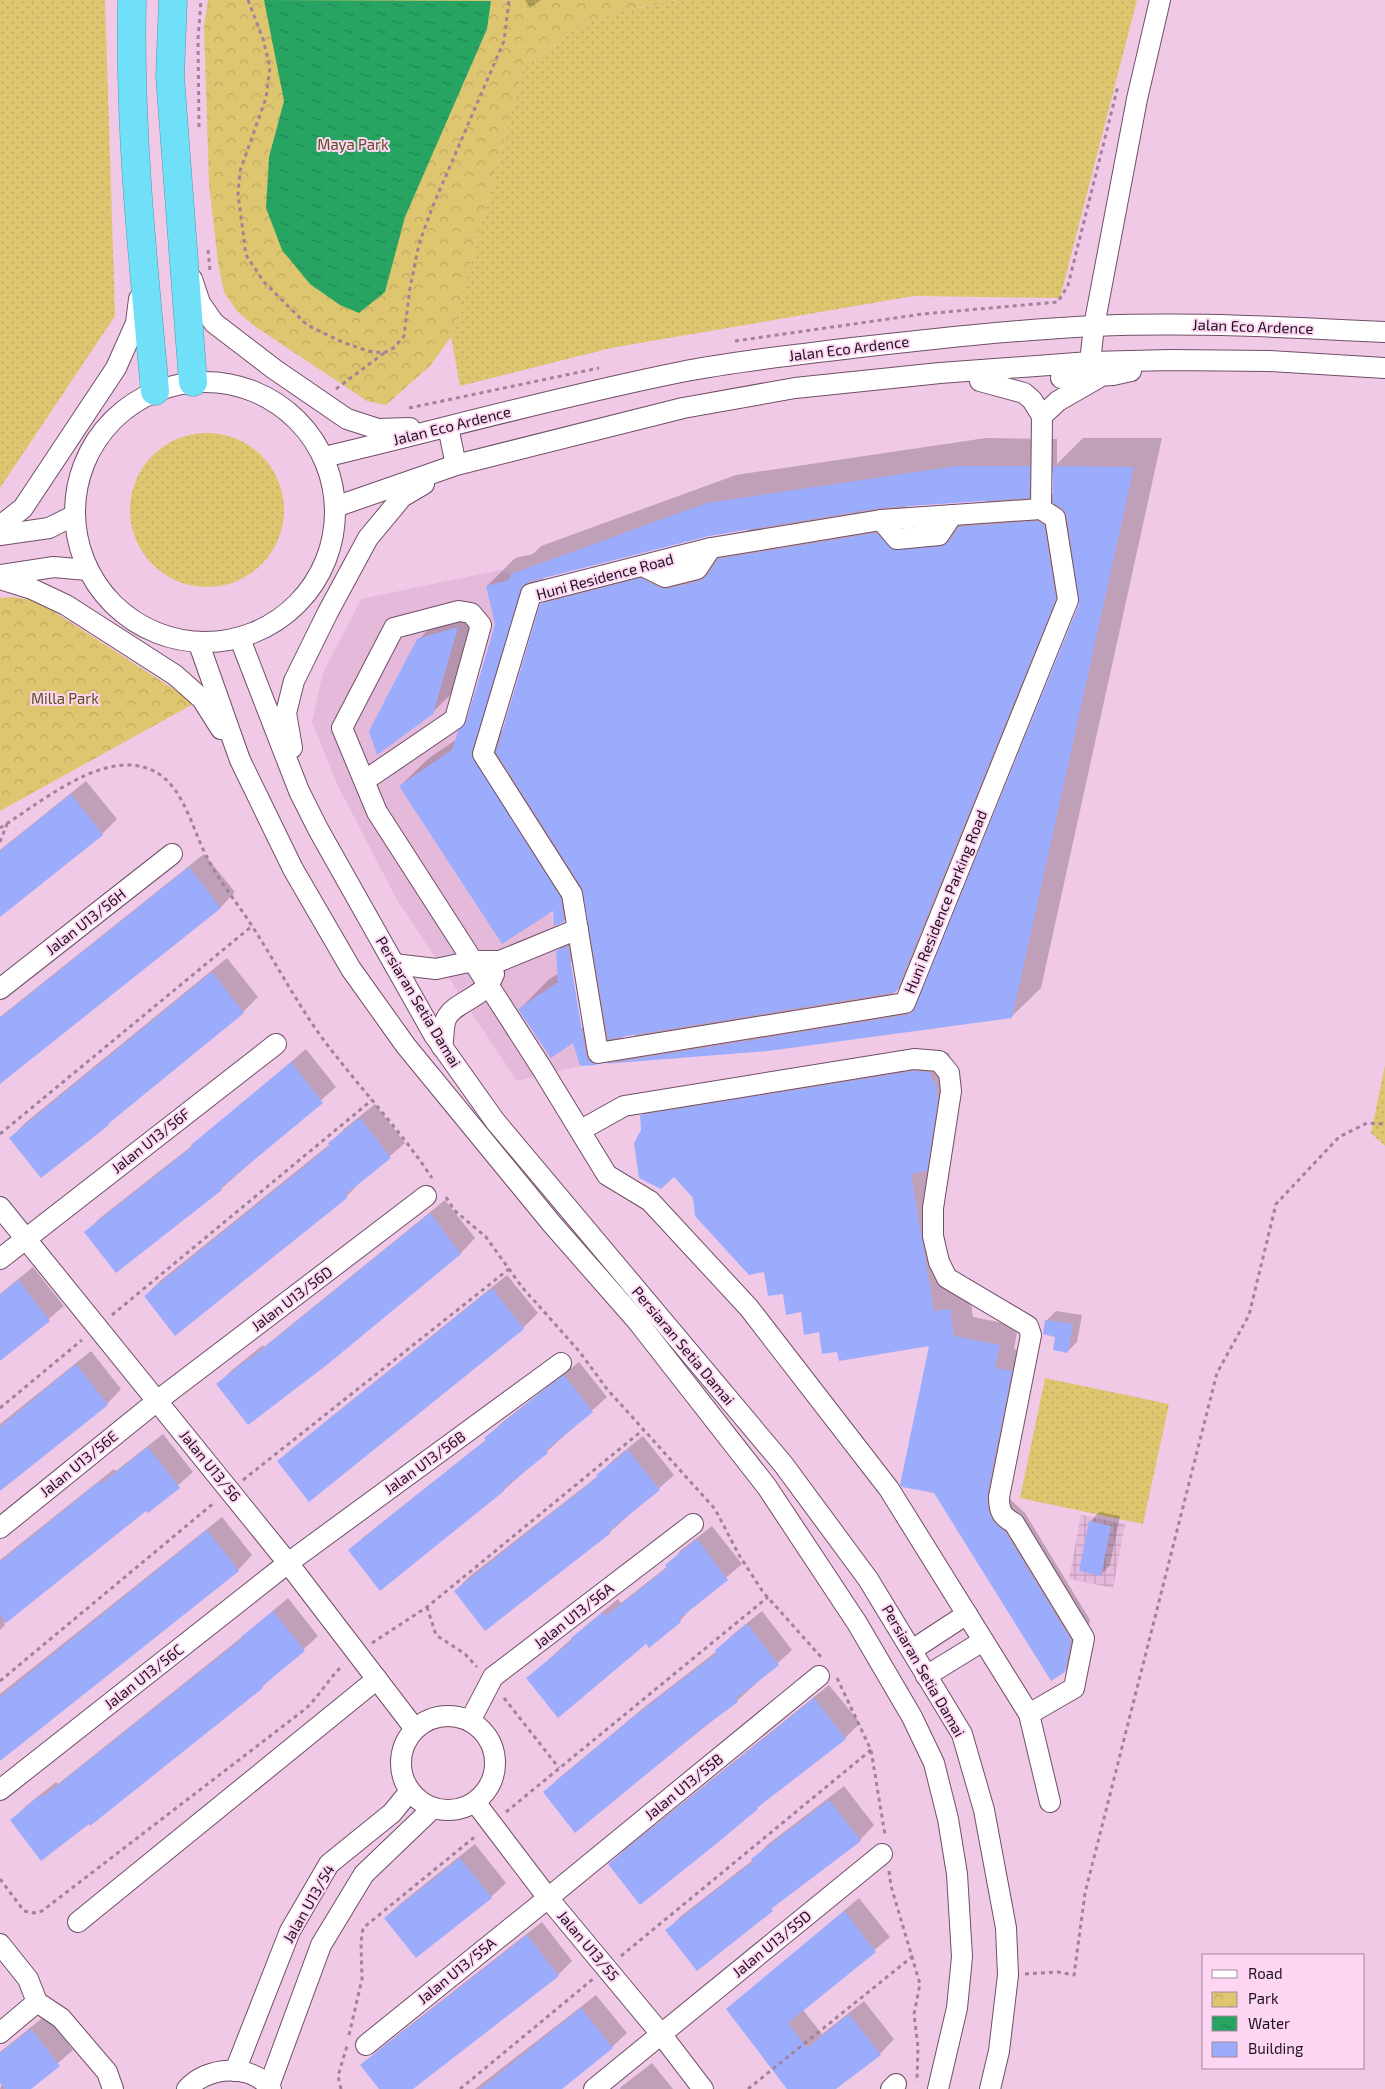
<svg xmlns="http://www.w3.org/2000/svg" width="1385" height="2089" font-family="'Exo 2',sans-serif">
<defs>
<pattern id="industrial-grid" width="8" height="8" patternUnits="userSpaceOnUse" patternTransform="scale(1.25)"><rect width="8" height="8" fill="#e5b9da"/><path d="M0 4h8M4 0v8" fill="none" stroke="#c49eba"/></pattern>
<pattern id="grass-dots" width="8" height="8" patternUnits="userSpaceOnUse" patternTransform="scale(1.25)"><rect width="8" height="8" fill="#dec670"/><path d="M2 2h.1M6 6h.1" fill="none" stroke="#bea960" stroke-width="1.8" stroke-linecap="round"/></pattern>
<pattern id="park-crowns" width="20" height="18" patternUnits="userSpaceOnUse" patternTransform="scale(1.25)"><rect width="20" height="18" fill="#dec670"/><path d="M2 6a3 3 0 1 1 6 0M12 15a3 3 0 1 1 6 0" fill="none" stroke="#bea960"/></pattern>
<pattern id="water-ripples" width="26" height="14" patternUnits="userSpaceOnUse" patternTransform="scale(1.25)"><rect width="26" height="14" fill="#28a462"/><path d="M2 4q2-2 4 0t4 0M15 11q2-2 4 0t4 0" fill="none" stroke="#228450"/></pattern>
</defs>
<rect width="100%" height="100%" fill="#f0c9e7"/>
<!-- built -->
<path fill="#e5b9da" d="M500,570L511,574L455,743L494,825L554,918L558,983L580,1066L517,1081L397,900L338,786L312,722L323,673L361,599Z"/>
<!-- industrial -->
<path fill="url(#industrial-grid)" d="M1081,1515L1125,1524L1113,1588L1069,1579Z"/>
<!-- grass -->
<g fill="url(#grass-dots)">
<path d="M0,0H105L115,316L0,488Z"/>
<path d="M677,0H1137L1060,298L914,296L611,348L460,386L451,337L523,69L580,26L609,14Z"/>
<circle cx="207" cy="510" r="77"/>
<path d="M1385,1065V1146L1371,1133Z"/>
<path d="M1045,1378L1169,1404L1143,1524L1020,1498Z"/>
</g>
<!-- park -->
<g fill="url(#park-crowns)">
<path d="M208,0H677L609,14L580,26L523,69L451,337L430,366L386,405L367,401L253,325L237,311L224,292L218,262L209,185L204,26Z"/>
<path d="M11,597L36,600L195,703L0,811V598Z"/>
</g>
<!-- water -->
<path fill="url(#water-ripples)" d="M264,0L491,1L487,29L405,217L385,292L359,313L340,305L310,284L282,250L266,208L269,157L284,101Z"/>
<!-- shadow -->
<g fill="#0003" fill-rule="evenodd">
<path d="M525,0H541L530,8Z"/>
<path d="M986,438L1057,439V464L1083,438H1162L1041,988L1012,1016L768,1050L607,1063L636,1034L625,1035L597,1063L581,1065L574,1041L520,1009L548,980L559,973L557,951L589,921L585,899L564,921L554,909L400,786L429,758L457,739L468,723L496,624L487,586L515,558L533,554L541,546L736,475ZM1055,471L1054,494L1030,496ZM987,500L969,518L917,519L905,505ZM750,528L725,553L570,576L542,604L503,733L499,726L544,577L709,535ZM1078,585L1080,605L924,989L893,994L925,962ZM570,962H572L583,1028H581Z"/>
<path d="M477,609L452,693L432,713L418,640L438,620Z"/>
<path d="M86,781L117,819L102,834L0,916V850Z"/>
<path d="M204,854L235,892L221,907L0,1083V1017Z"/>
<path d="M227,958L258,997L243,1012L41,1176L11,1138L25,1123Z"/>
<path d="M306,1049L336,1087L221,1189L116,1271L86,1232L100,1218L193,1145Z"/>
<path d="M935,1052L949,1053L957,1079L932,1164L953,1293L969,1290L973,1317L1018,1326L1014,1349L1030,1352L1007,1488L1011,1500L1025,1513L1090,1620L1084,1652L1064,1671L935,1492L931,1344L838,1350L694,1197L642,1130L641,1116L661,1096Z"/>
<path d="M375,1104L405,1143L360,1182L346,1197L145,1296L160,1281L330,1144L344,1129Z"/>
<path d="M445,1200L475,1238L461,1253L248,1423L218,1384L232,1370L263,1345L264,1347Z"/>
<path d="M33,1267L64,1306L0,1360V1294Z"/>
<path d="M507,1275L538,1313L523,1328L491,1353L279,1461L294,1447Z"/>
<path d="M1056,1311L1082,1315L1077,1342L1067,1352L1047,1320Z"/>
<path d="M91,1351L121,1389L107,1404L0,1489V1424Z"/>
<path d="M579,1362L607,1397L504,1490L350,1550L365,1536L487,1439L500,1424Z"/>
<path d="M163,1434L193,1472L148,1512L146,1509L4,1623L5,1625L0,1630V1560L114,1469L116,1471Z"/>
<path d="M643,1436L674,1475L610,1532L486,1630L455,1591L470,1576L598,1476L612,1461Z"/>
<path d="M1099,1512L1120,1516L1110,1565L1101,1575L1090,1522Z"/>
<path d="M222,1517L252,1555L238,1570L0,1759V1694Z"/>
<path d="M712,1526L742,1564L693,1606L680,1621L646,1642L528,1678L588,1624L618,1599L621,1603L668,1566L681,1550Z"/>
<path d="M288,1598L318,1636L262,1687L11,1821L26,1806L56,1782L58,1784L242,1637Z"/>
<path d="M762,1611L792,1650L737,1701L575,1831L544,1792L559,1778L647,1705L717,1651L731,1636Z"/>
<path d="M829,1685L860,1723L845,1738L768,1798L640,1903L610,1864L624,1850Z"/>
<path d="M844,1786L874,1825L860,1840L667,1930L681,1916L753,1860L767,1845Z"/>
<path d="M475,1844L506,1883L491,1897L385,1918L400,1904Z"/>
<path d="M859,1898L890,1937L803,2010L822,2034L864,2001L894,2039L880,2054L835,2089H789L727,2010Z"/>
<path d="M542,1922L572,1961L558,1975L412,2089H381L362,2066L377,2051Z"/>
<path d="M596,1995L627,2033L612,2047L559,2089H475Z"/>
<path d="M46,2015L73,2050L28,2089H0L2,2084L0,2081V2052Z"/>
<path d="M652,2063L673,2089H620L621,2087Z"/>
</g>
<!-- building -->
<g fill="#9cacfc">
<path d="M957,466H1030L1029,498L880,508L709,536L528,582L522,586L471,755L561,898L564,922L554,926L553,911L502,944L399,786L452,750L458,731L466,722L495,624L486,586L509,580L511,574L707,503Z"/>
<path d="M1053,466L1134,467L1012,1018L768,1051L604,1064L907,1015L913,1012L1079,604L1067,516L1062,508L1053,503Z"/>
<path d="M1038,521L1044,525L1056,599L896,992L608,1039L582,888L496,752L540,604L641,578L660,588L667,589L700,581L707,576L718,559L876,533L893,550L940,547L949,542L959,527Z"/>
<path d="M458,627L433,714L377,755L369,731L417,639Z"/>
<path d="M71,794L103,835L0,917V851Z"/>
<path d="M189,867L221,908L0,1084V1018Z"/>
<path d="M568,946L586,1055L589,1061L598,1065L580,1066L573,1043L551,1058L518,1009L558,982L556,951Z"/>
<path d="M212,972L244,1013L108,1124L109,1125L41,1178L9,1138Z"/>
<path d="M291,1062L323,1103L220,1188L222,1190L116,1273L84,1232L192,1147L191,1145Z"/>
<path d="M914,1071L930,1072L932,1081H935L938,1099L927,1171L911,1174L934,1311L950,1309L954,1336L1000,1345L995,1368L1012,1371L987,1495L988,1508L992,1520L1005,1532L1071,1640L1065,1672L1051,1681L934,1493L902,1487L900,1485L929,1346L839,1361L837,1352L822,1354L819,1332L804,1335L801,1312L786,1315L783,1294L768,1296L764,1272L749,1275L695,1216L693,1198L674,1177L661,1189L639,1178L634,1143L641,1130L640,1115Z"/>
<path d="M360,1118L391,1158L345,1195L347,1198L175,1336L144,1296L330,1146L328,1143Z"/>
<path d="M430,1213L461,1254L328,1364L248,1425L216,1384L248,1359L249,1360Z"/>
<path d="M18,1280L50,1321L0,1361V1295Z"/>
<path d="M492,1288L524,1329L309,1502L277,1461Z"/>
<path d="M1045,1320L1073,1324L1068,1353L1053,1350L1055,1337L1043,1334Z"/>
<path d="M76,1364L108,1405L0,1491V1427Z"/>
<path d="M564,1375L593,1412L546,1450L548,1453L503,1489L504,1491L380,1591L348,1550L486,1440L484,1438L531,1400Z"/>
<path d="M148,1447L180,1488L148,1513L146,1511L6,1623L0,1615V1562L99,1482L101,1484Z"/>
<path d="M628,1450L660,1490L609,1531L611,1533L485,1631L454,1591L598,1477L596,1475Z"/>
<path d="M1089,1521L1111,1526L1101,1576L1079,1571Z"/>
<path d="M207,1530L239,1571L0,1761V1697Z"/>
<path d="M697,1539L728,1580L679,1619L681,1622L649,1648L646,1644L558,1718L526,1678L573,1640L571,1638L603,1612L606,1616L667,1568L665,1565Z"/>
<path d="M273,1611L305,1651L262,1686L263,1688L90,1826L89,1824L41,1861L10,1820L41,1795L43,1797L243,1638L241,1637Z"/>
<path d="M747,1624L779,1665L736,1699L738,1702L705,1726L575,1833L543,1792L631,1719L717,1653L715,1650Z"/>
<path d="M814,1698L846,1739L757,1808L758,1809L716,1844L640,1905L608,1864Z"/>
<path d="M829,1800L861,1841L771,1909L773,1911L697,1971L665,1930L753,1862L751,1859Z"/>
<path d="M460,1858L492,1898L416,1958L384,1918Z"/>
<path d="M844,1911L876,1952L788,2023L807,2048L849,2014L881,2055L836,2089H787L726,2009Z"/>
<path d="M527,1935L559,1976L413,2089H379L360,2065Z"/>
<path d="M581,2008L613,2048L562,2089H480Z"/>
<path d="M31,2029L60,2066L31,2089H5L0,2083V2053Z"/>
</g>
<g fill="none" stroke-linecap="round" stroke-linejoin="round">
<!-- minor casing -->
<g stroke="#704f69" stroke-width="22">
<g id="minor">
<path d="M192,279L200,303L214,323L274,369L347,419L378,429L410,428"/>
<path d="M1090,362L1094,326L1137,99L1160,0"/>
<path d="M1061,378L1113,375L1131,371"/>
<path d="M980,381L1024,393L1032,400L1042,416L1041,509"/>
<circle cx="205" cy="512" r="130"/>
<path d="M1042,416L1058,401L1098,378"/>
<path d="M448,427L456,465"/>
<path d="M324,457C442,429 561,396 681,372C737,361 795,355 852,348C932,339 1013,330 1094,326C1191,322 1288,327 1385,332"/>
<path d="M335,507L456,465L683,408L795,388L940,373L1090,362L1171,360L1269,361L1385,368"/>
<path d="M1041,509L1055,518L1068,600L905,1003L598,1053L572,894L483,754L531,594L711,548L881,520Z"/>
<path d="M881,520L897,539L939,535L952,515"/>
<path d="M0,526L23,508L116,368L136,323L139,299"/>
<path d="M0,535L49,528L75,515"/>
<path d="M643,566L665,577L697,569L711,548"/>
<path d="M0,575L54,567L87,570"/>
<path d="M0,579L32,589L66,605L175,675L202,699L221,729"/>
<path d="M240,639L299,791L318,829L434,1035L495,1121L783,1464L868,1579L962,1734L984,1810L1006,1928L1008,1975L999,2051L990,2089"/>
<path d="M199,644L240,760L293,869L351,969L406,1046L552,1224L638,1322L767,1487L857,1623L912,1717L934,1763L948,1819L957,1874L962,1957L957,2008L938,2089"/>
<path d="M292,748L286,713L294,681L328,612L368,538L402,497L424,484"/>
<path d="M364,781L455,719L481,625L471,613L459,611L394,628L342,728L377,812L541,1067L607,1175L650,1201L749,1308L889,1489L1029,1714L1050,1802"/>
<path d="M394,964L436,969L473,961H500L578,929"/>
<path d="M0,989L172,854"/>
<path d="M442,1047C444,1039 443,1026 446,1019C455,1000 484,1000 494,974"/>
<path d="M581,1130L624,1106L914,1059L939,1061L949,1073L951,1091L933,1208V1236L939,1262L947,1278L1028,1326L1031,1335L999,1497C999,1511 1002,1517 1014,1523L1084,1638L1074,1688L1029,1714"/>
<path d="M0,1207L288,1563L415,1729"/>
<path d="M0,1259L276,1044"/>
<path d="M0,1528L157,1401L426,1196"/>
<path d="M912,1650L967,1614"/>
<path d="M926,1676L983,1641"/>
<circle cx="448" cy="1763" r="47"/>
<path d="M470,1721L493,1677L693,1524"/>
<path d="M0,1790L288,1563L561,1363"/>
<path d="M475,1802L548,1898L661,2034L703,2089"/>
<path d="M78,1922L377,1679"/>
<path d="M0,1944L28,1979L37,2002L61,2018L107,2072L113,2089"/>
<path d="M0,2033L37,2002"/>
<path d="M366,2045L548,1898L819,1676"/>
<path d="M235,2071L290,1931L329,1864L392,1813L410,1791"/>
<path d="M269,2086L321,1945L364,1874L433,1808"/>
<path d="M187,2089C207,2066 251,2063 271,2089"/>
<path d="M594,2089L882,1854"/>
<path d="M891,2089L896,2084"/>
</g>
</g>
<!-- highway casing -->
<g stroke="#5497ab" stroke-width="29">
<g id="highway">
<path d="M132,0C129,131 143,261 155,391"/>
<path d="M173,0L170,76L193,382"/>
</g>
</g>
<!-- path -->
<g stroke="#a08399" stroke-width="3" stroke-dasharray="4 4" stroke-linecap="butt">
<path d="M248,0L263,39L270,68L266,98L240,171L238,194L246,255L264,282L307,325L342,342L368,351L384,353L395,347L404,336L410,288L419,244L432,208L504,41L509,0"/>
<path d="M199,127L198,39L201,0"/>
<path d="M208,250L210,271"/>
<path d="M735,341L923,314L1058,302L1068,285L1118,86"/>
<path d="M336,389L384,353"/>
<path d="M409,408L599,368"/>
<path d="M0,828C37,805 94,757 139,766C183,774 190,827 208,859C221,884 239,905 254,929C281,971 304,1017 336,1056C368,1097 403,1134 432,1178"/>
<path d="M0,842L7,824"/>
<path d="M0,1134L252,926"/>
<path d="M446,1197L454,1210L486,1237L522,1287L579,1351L607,1389L715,1509L739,1555L763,1592L821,1657"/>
<path d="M112,1315L372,1100"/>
<path d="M0,1408L82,1340"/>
<path d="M243,1480L509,1269"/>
<path d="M427,1607L436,1635L465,1654L477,1667"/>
<path d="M372,1643L427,1607L644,1429"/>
<path d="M837,1678L871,1750L885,1835"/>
<path d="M0,1681L215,1502"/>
<path d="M504,1698L559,1768"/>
<path d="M506,1812L768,1597"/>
<path d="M889,1871L891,1886L920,1984L914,2014L918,2047L917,2082"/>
<path d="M0,1879L24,1911L34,1913L42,1911L304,1710C319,1697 328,1679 343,1665"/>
<path d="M621,1956L871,1750"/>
<path d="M1025,1974L1058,1972L1074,1975L1085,1893L1217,1373L1249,1315L1276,1204L1339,1137L1367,1123L1385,1124"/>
<path d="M349,2035L362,1979L361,1943L363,1928L477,1835"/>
<path d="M341,2089L338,2076L347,2046"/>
<path d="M460,2089L593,1979"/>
<path d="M748,2089L913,1956"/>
</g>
<!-- minor -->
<use href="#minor" stroke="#fff" stroke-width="20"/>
<!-- highway -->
<use href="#highway" stroke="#70dff8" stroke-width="28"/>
</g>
<g text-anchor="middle" stroke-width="4" stroke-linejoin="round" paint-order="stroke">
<!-- park labels -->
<g font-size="15" fill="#5e511f" stroke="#fdd6f4">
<text x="353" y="150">Maya Park</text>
<text x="65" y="704">Milla Park</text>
</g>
<!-- street labels -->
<g font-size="15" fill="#1f121c" stroke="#fdd6f4">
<text transform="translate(1253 327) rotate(2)" y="5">Jalan Eco Ardence</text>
<text transform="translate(849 349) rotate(-7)" y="5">Jalan Eco Ardence</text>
<text transform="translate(452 426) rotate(-14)" y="5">Jalan Eco Ardence</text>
<text transform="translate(605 577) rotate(-15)" y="5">Huni Residence Road</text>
<text transform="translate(946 902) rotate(-68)" y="5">Huni Residence Parking Road</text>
<text transform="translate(86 922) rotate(-38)" y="5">Jalan U13/56H</text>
<text transform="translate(418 1002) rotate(59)" y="5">Persiaran Setia Damai</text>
<text transform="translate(151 1141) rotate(-38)" y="5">Jalan U13/56F</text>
<text transform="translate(292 1299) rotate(-37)" y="5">Jalan U13/56D</text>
<text transform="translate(683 1346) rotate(50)" y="5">Persiaran Setia Damai</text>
<text transform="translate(425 1463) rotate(-36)" y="5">Jalan U13/56B</text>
<text transform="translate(79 1464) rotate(-39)" y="5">Jalan U13/56E</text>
<text transform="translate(210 1466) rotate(51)" y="5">Jalan U13/56</text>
<text transform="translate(574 1616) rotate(-38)" y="5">Jalan U13/56A</text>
<text transform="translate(923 1671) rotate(60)" y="5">Persiaran Setia Damai</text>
<text transform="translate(144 1677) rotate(-38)" y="5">Jalan U13/56C</text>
<text transform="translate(684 1787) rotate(-39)" y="5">Jalan U13/55B</text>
<text transform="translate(309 1904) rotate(-60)" y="5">Jalan U13/54</text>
<text transform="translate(772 1944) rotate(-39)" y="5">Jalan U13/55D</text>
<text transform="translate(588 1946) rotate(50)" y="5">Jalan U13/55</text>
<text transform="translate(457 1971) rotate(-39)" y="5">Jalan U13/55A</text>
</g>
</g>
<!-- legend -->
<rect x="1202" y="1954" width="162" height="115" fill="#fdd6f4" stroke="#a4889e"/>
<rect x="1212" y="1970" width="25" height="8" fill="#ffffff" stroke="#a4889e"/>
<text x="1248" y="1979" font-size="15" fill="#1f121c">Road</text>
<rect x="1212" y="1992" width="25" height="15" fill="url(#park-crowns)" stroke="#a4889e"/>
<text x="1248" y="2004" font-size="15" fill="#1f121c">Park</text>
<rect x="1212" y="2016" width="25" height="15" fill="url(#water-ripples)" stroke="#a4889e"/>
<text x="1248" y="2029" font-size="15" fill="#1f121c">Water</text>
<rect x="1212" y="2042" width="25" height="15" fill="#9cacfc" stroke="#a4889e"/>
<text x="1248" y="2054" font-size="15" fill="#1f121c">Building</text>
</svg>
